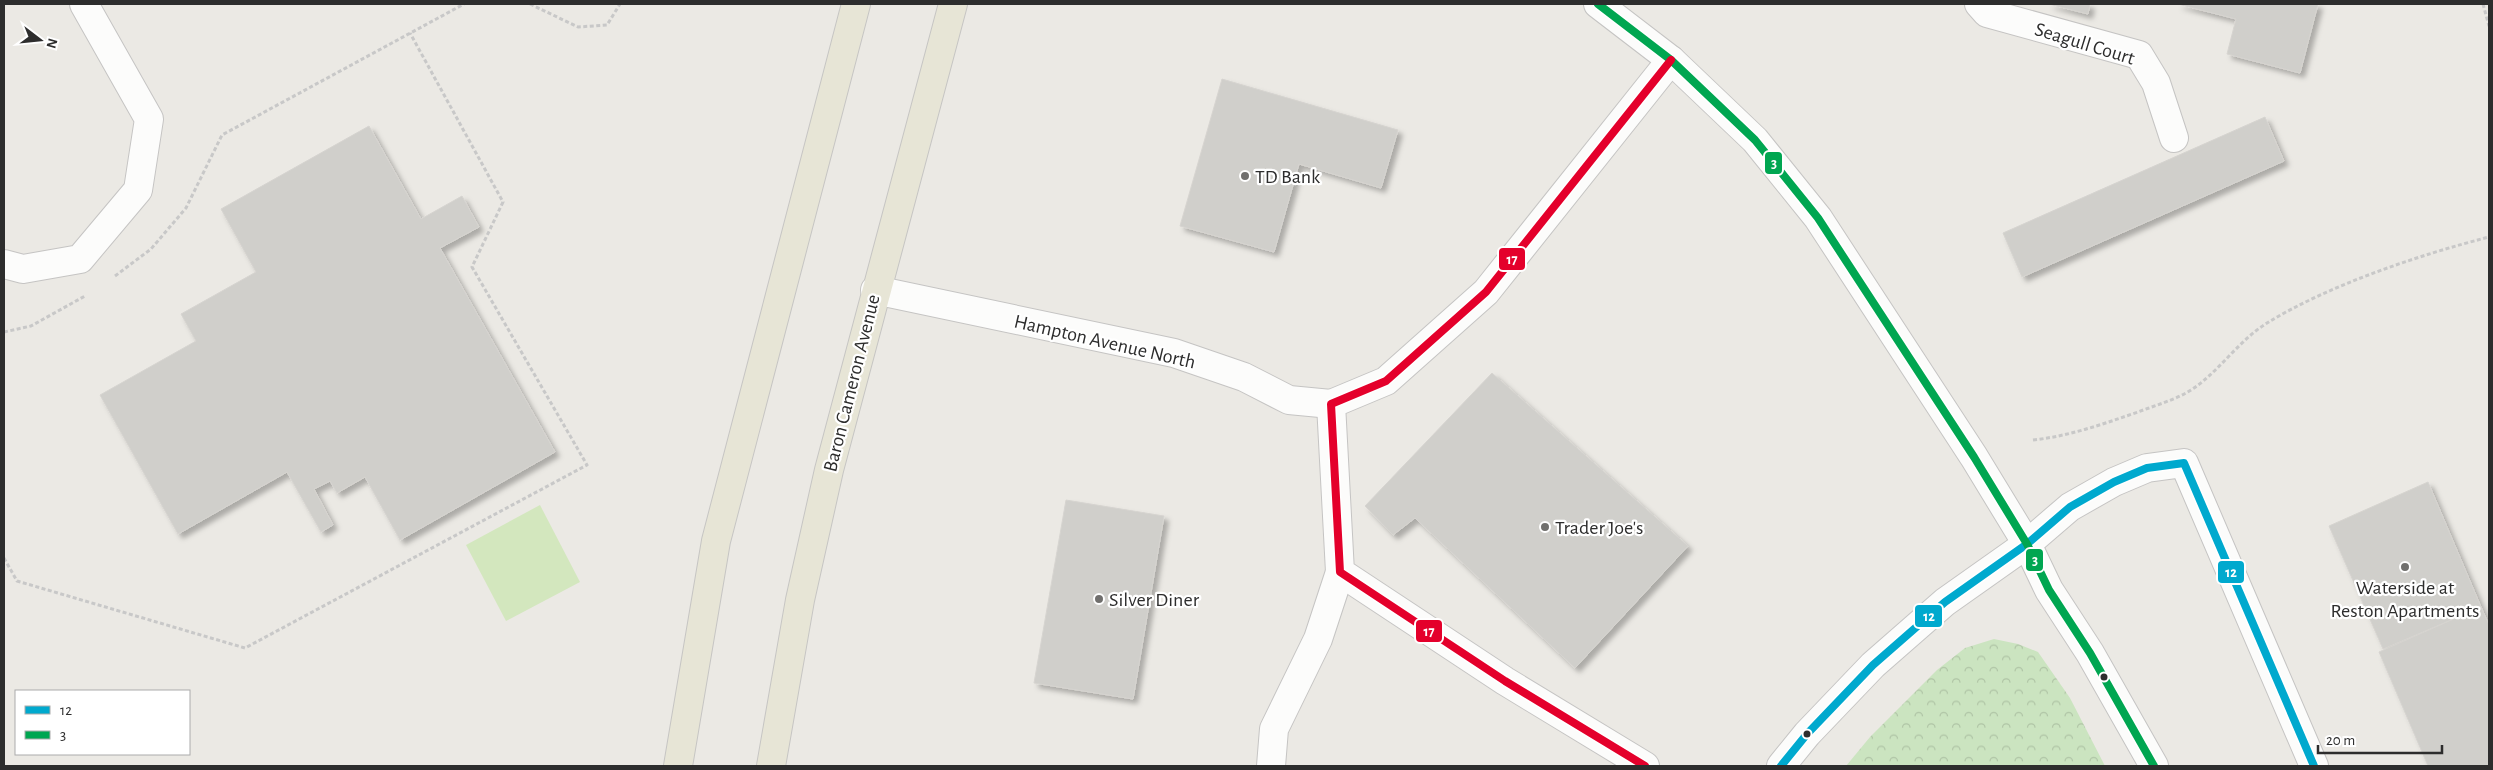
<svg xmlns="http://www.w3.org/2000/svg" width="2493" height="770" font-family="'Alegreya Sans',sans-serif">
<defs>
<pattern id="forest-crowns" width="20" height="18" patternUnits="userSpaceOnUse" patternTransform="scale(1.25)"><rect width="20" height="18" fill="#cbe4c0"/><path d="M2 6a3 3 0 1 1 6 0M12 15a3 3 0 1 1 6 0" fill="none" stroke="#afc4a5"/></pattern>
<filter id="shadow"><feDropShadow dx="4.5" dy="4.5" stdDeviation="2.5" flood-color="#0004"/></filter>
</defs>
<rect width="100%" height="100%" fill="#ebe9e4"/>
<!-- forest -->
<path fill="url(#forest-crowns)" d="M1994,639L2018,644L2038,652L2070,698L2105,766H1846L1870,737L1937,670L1965,648Z"/>
<!-- pitch -->
<path fill="#d3e7be" d="M540,505L580,582L506,621L466,545Z"/>
<!-- building -->
<g fill="#d0cfcb" stroke="#d6d4d0" filter="url(#shadow)">
<path d="M2049,4H2090L2088,14Z"/>
<path d="M2178,4H2318L2300,73L2227,54L2236,19Z"/>
<path d="M1222,79L1398,130L1381,188L1299,164L1274,252L1180,226Z"/>
<path d="M2265,117L2284,161L2022,277L2003,233Z"/>
<path d="M369,126L421,219L462,196L479,227L440,248L555,452L400,540L365,477L337,493L330,481L314,489L333,525L321,532L287,472L178,534L100,395L196,341L181,314L256,272L221,209Z"/>
<path d="M1492,373L1688,546L1575,668L1415,518L1393,535L1365,506Z"/>
<path d="M2428,482L2481,607L2383,649L2329,526Z"/>
<path d="M1066,500L1164,516L1133,699L1034,683Z"/>
<path d="M2481,607L2489,625V766H2428L2379,652Z"/>
</g>
<g fill="none" stroke-linecap="round" stroke-linejoin="round">
<!-- minor casing -->
<g stroke="#c5c4c3" stroke-width="30">
<g id="minor">
<path d="M1598,4L1671,60L1755,140L1818,218L1974,457L2027,544L2049,590L2090,653L2154,766"/>
<path d="M1979,4L1987,13L2139,55L2156,83L2174,138"/>
<path d="M4,264L23,269L80,259L138,190L149,119L84,4"/>
<path d="M875,290L1174,353L1244,377L1289,400L1331,404"/>
<path d="M1271,766L1274,729L1318,639L1340,572"/>
<path d="M1645,766L1505,681L1340,572L1331,404L1386,381L1486,292L1671,60"/>
<path d="M1781,766L1807,734L1873,665L1945,602L2027,544L2070,507L2114,482L2147,468L2184,463L2314,766"/>
</g>
</g>
<!-- major casing -->
<g stroke="#c6c5c3" stroke-width="30">
<g id="major">
<path d="M678,766L716,541L856,4"/>
<path d="M771,766L800,600L829,470L953,4"/>
</g>
</g>
<!-- path -->
<g stroke="#c8c8c8" stroke-width="3" stroke-dasharray="4 2.5" stroke-linecap="butt">
<path d="M530,4L578,27L607,25L620,4"/>
<path d="M2483,4L2489,26"/>
<path d="M115,276L151,249L186,208L222,135L464,4"/>
<path d="M4,332L31,326L85,296"/>
<path d="M2033,440C2070,436 2103,424 2138,412C2156,405 2175,400 2191,390C2219,372 2238,341 2267,323C2329,285 2419,255 2489,237"/>
<path d="M4,558L17,581L245,648L587,465L472,267L503,202L410,33"/>
</g>
<!-- minor -->
<use href="#minor" stroke="#fcfcfb" stroke-width="28"/>
<!-- major -->
<use href="#major" stroke="#e7e5d6" stroke-width="28"/>
<!-- bus-1 casing -->
<g stroke="#fff" stroke-width="11">
<path id="bus-1" d="M1781,766L1807,734L1873,665L1945,602L2027,544L2070,507L2114,482L2147,468L2184,463L2314,766"/>
</g>
<!-- bus-2 casing -->
<g stroke="#fff" stroke-width="11">
<path id="bus-2" d="M1598,4L1671,60L1755,140L1818,218L1974,457L2027,544L2049,590L2090,653L2154,766"/>
</g>
<!-- bus-3 casing -->
<g stroke="#fff" stroke-width="11">
<path id="bus-3" d="M1645,766L1505,681L1340,572L1331,404L1386,381L1486,292L1671,60"/>
</g>
<!-- bus-1 -->
<use href="#bus-1" stroke="#00a9ce" stroke-width="8"/>
<!-- bus-2 -->
<use href="#bus-2" stroke="#00a651" stroke-width="8"/>
<!-- bus-3 -->
<use href="#bus-3" stroke="#e4002b" stroke-width="8"/>
</g>
<!-- markers -->
<g fill="#706f6d" stroke="#fff" stroke-width="2">
<circle cx="1245" cy="176" r="5"/>
<circle cx="1545" cy="527" r="5"/>
<circle cx="2405" cy="567" r="5"/>
<circle cx="1099" cy="599" r="5"/>
</g>
<g fill="#2d2d2d" stroke="#fff" stroke-width="2">
<circle cx="2104" cy="677" r="4.5"/>
<circle cx="1807" cy="734" r="4.5"/>
</g>
<g text-anchor="middle" stroke-width="4.5" stroke-linejoin="round" paint-order="stroke">
<!-- street labels -->
<g font-size="20" fill="#2d2d2d" stroke="#fff">
<text transform="translate(2085 43) rotate(17)" y="7">Seagull Court</text>
<text transform="translate(1105 341) rotate(13)" y="7">Hampton Avenue North</text>
<text transform="translate(851 383) rotate(-76)" y="7">Baron Cameron Avenue</text>
</g>
<!-- poi labels -->
<g font-size="20" fill="#2d2d2d" stroke="#fff" text-anchor="start">
<text x="1255" y="183">TD Bank</text>
<text x="1555" y="534">Trader Joe's</text>
<text x="2405" y="594" text-anchor="middle">Waterside at<tspan x="2405" dy="23">Reston Apartments</tspan></text>
<text x="1109" y="606">Silver Diner</text>
</g>
</g>
<g stroke="#fff" stroke-width="2">
<rect x="1764" y="151" width="19" height="24" rx="5" fill="#00a651"/>
<rect x="1498" y="247" width="28" height="24" rx="5" fill="#e4002b"/>
<rect x="2025" y="548" width="19" height="24" rx="5" fill="#00a651"/>
<rect x="2217" y="560" width="28" height="24" rx="5" fill="#00a9ce"/>
<rect x="1914" y="604" width="29" height="24" rx="5" fill="#00a9ce"/>
<rect x="1415" y="619" width="28" height="24" rx="5" fill="#e4002b"/>
</g>
<g font-size="14" text-anchor="middle" font-weight="bold" fill="#fff">
<text x="1774" y="168">3</text>
<text x="1512" y="264">17</text>
<text x="2035" y="565">3</text>
<text x="2231" y="577">12</text>
<text x="1929" y="621">12</text>
<text x="1429" y="636">17</text>
</g>
<!-- border -->
<rect width="2493" height="770" fill="none" stroke="#2d2d2d" stroke-width="10"/>
<!-- legend -->
<rect x="15" y="690" width="175" height="65" fill="#ffffff" stroke="#ababab"/>
<rect x="25" y="706" width="25" height="8" fill="#00a9ce" stroke="#ababab"/>
<text x="60" y="715" font-size="15" fill="#2d2d2d">12</text>
<rect x="25" y="731" width="25" height="8" fill="#00a651" stroke="#ababab"/>
<text x="60" y="740" font-size="15" fill="#2d2d2d">3</text>
<!-- north arrow -->
<g transform="translate(40 40) rotate(106)" stroke="#ffffff" stroke-width="4" paint-order="stroke">
<path d="M0-4L9 19L0 12L-9 19Z" fill="#2d2d2d"/>
<text y="-8" font-size="14" font-weight="bold" text-anchor="middle" fill="#2d2d2d">N</text>
</g>
<!-- scale -->
<path d="M2318 745v8h124v-8" fill="none" stroke="#2d2d2d" stroke-width="2.5"/>
<text x="2326" y="745" font-size="15" fill="#2d2d2d" stroke="#ffffff" stroke-width="4" paint-order="stroke">20 m</text>
</svg>
